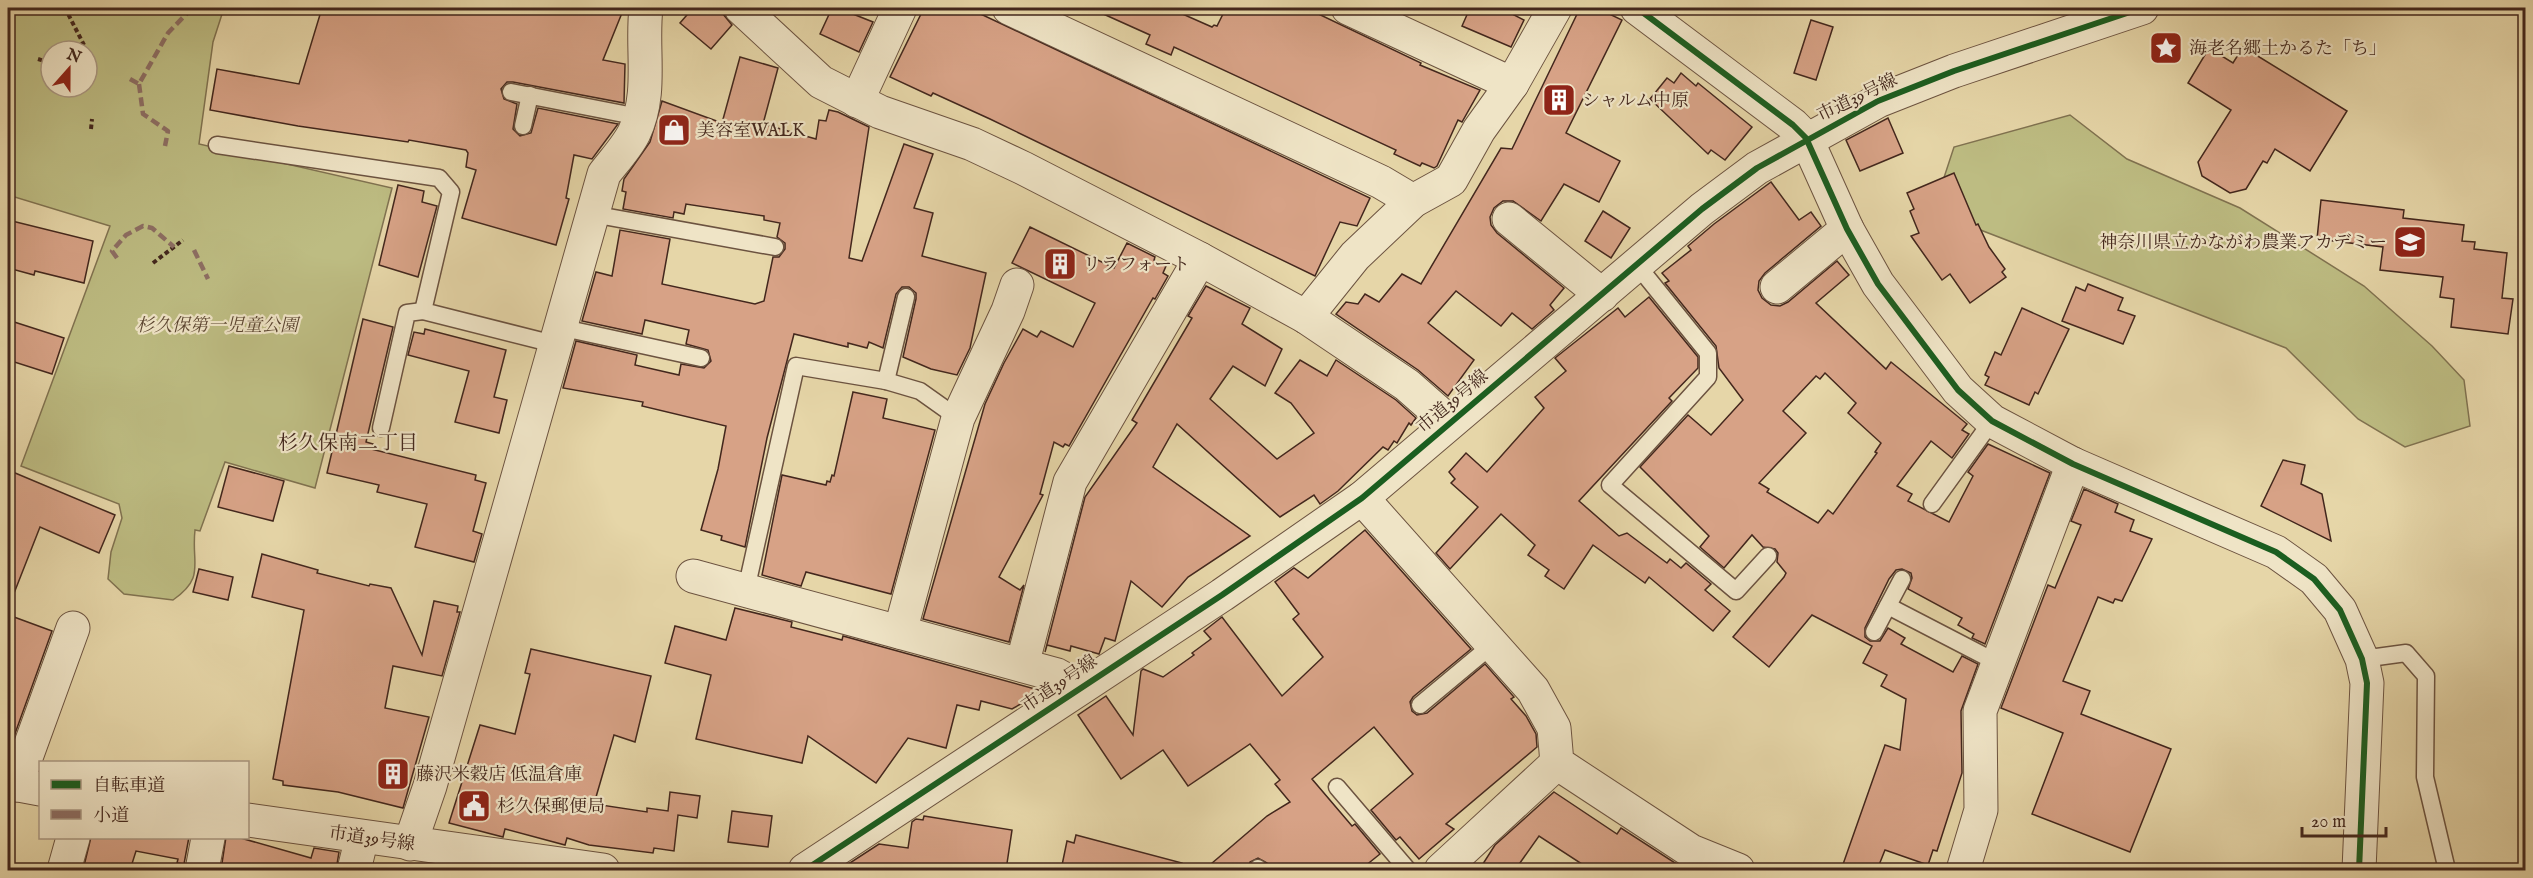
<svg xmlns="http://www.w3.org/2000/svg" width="2533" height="878" font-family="'IM FELL English','Noto Serif JP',serif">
<rect width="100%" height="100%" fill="#e6d6a8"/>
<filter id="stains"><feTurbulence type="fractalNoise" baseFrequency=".00333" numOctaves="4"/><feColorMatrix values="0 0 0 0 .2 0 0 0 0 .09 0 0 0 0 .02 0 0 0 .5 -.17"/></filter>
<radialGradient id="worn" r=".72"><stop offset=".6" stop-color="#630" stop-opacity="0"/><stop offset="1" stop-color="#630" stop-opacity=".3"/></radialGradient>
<!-- green -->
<g fill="#bdbc82" stroke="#807250" stroke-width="1.5" fill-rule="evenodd">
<path d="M8,8H224L213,42L199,144L392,188L315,488L225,462L200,531L195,530C191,564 206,577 173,600L124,594L108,579L111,552L122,518L119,504L21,466L110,226L8,195ZM51,51H87V87H51Z"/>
<path d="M2070,115L2127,159L2240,208L2364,286L2432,346L2464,380L2470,426L2405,447L2358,419L2286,348L1952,219L1935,205L1954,147Z"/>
</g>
<!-- building -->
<g fill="#d7a286" stroke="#43271d" stroke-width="1.5" fill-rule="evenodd">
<path d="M322,8H624L603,60L625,64L624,103L513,82H507L501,89L504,99L517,104L513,129L520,136L531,133L538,108L618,124L592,159L574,155L566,198L569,199L556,245L462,218L476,170L466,167L468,153L466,150L409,140L408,142L298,126L210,110L217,69L299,84Z"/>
<path d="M693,8H718L732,25L711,49L680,23Z"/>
<path d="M832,8H856L853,14L873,22L859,52L820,34Z"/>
<path d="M924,8H968L1370,198L1357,226L1340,222L1315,276L990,119L933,93L931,96L890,77Z"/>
<path d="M1090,8H1169L1212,27L1214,25L1217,26L1226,8H1306L1421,63L1420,65L1480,90L1462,122L1458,120L1437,166L1434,168L1422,163L1420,166L1394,154L1396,150L1174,47L1171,55L1146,44L1150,35Z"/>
<path d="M1470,8H1515L1512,14L1524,20L1511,47L1462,26Z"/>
<path d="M1580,8H1597L1622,20L1566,133L1620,161L1599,202L1564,184L1541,221L1513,201H1503L1494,208L1490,217L1491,225L1497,233L1564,288L1550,305L1554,310L1532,329L1512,313L1501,326L1456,291L1428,323L1474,360L1448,396L1418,370L1336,314L1346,302L1358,304L1365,294L1379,302L1402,274L1421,284L1501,148L1512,149Z"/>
<path d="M1811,20L1833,27L1816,80L1794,73Z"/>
<path d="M2243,47L2347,111L2310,171L2275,149L2267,163L2263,161L2246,189L2230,193L2202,176L2198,162L2231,110L2188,83L2209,48L2233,63Z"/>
<path d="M740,57L778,68L763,124L816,139L819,120L826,121L829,110L838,112L869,127L849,258L862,261L904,144L933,154L914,208L933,213L922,256L986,273L970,348L957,375L931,369L903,357L916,299V293L909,287H902L896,294L883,348L869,342L867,348L848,343V347L794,334L767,438L745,547L721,540L722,536L701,530L718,469L726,426L642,406L643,402L563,388L576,341L637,355L635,365L679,375L681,364L704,368L711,361L708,350L686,344L689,330L645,320L642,334L582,321L596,272L612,276L620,230L670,239L662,284L755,304L764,301L773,257H779L785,249V243L777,237L780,223L764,220V216L686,204L684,214L674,212L673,218L623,209L626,192L622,191L624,179L650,142L662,101L722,123Z"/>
<path d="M1681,73L1696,86L1698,83L1752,127L1725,160L1711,150L1708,154L1650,99L1667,78L1674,83Z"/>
<path d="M1888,118L1903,153L1860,171L1846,140Z"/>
<path d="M1954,173L1976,225L1978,224L1989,247L2005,269L2002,272L2006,277L1970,303L1950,274L1942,280L1911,236L1919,233L1910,211L1914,209L1907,193Z"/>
<path d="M1771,182L1799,220L1811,212L1821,226L1765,273L1759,281L1758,290L1762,298L1771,305L1780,306L1788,302L1837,261L1849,275L1816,303L1886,369L1891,362L1967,424L1962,430L1969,434L1952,458L1931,441L1897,486L1912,494L1908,501L1949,522L1973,476L1968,472L1988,444L2050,473L1985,644L1972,638L1974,634L1958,625L1962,618L1908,589L1912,578L1911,573L1902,569L1896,570L1889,579L1865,628V637L1870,641H1880L1888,628L1905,638L1901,644L1953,672L1962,656L1978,664L1961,711L1962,773L1937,851L1933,850L1928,865L1885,850L1877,870H1841L1885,745L1900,750L1906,699L1881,686L1887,675L1863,663L1872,646L1812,615L1769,667L1733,637L1784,577L1786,573L1777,562L1778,553L1775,549L1763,547L1752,535L1724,568L1700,547L1709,536L1640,467L1688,415L1711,435L1743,400L1719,368L1716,346L1665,283L1669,281L1662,273L1691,250L1688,246L1714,224ZM1825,373L1856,403L1848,413L1881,443L1875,452L1877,453L1833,514L1828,510L1818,523L1767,492L1769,489L1759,483L1806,433L1783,411L1816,376L1820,379Z"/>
<path d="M398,185L424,191L422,202L437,206L418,277L379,265Z"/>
<path d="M2321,200L2404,210L2403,218L2464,225L2462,241L2475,242L2474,249L2507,253L2502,298L2513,299L2508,334L2451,327L2454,299L2440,297L2443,277L2380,270L2383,247L2317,239Z"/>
<path d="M1603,211L1630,228L1611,258L1585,241Z"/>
<path d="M8,220L93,241L84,283L35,271L34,275L8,268Z"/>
<path d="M1030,227L1114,268L1127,243L1155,257L1154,260L1166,266L1163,273L1168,276L1155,299L1153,298L1069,446L1065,444L1063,447L1054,442L1040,494L1043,495L999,577L1020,590L1024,585L1009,642L923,619L985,404L1004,363L1023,329L1037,337L1041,331L1073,347L1095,303L1012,263Z"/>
<path d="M2088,284L2123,298L2118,310L2135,316L2123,344L2062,321L2076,287L2085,291Z"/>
<path d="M1206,286L1250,308L1242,324L1282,349L1265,386L1233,366L1210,399L1277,459L1314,433L1291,403L1275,393L1300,360L1327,376L1336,360L1396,400L1416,418L1411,425L1409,423L1397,443L1394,441L1388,450L1383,447L1338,491L1320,504L1314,495L1280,517L1177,424L1153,467L1250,536L1188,577L1162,607L1131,581L1115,641L1105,638L1099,654L1071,646L1070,651L1047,645L1045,652L1085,497L1137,423L1132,420L1192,318L1188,316Z"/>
<path d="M1649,297L1698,357V368L1669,398L1672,401L1579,501L1619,536L1627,533L1667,563L1670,559L1681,568L1686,563L1711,584L1705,590L1730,611L1713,631L1649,577L1645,583L1593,545L1564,589L1545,576L1549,570L1528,555L1535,545L1501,514L1450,569L1436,553L1478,507L1451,483L1455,479L1449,472L1466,453L1487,472L1544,408L1535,397L1566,371L1555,358L1618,308L1625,317Z"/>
<path d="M2022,308L2069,329L2038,394L2035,392L2029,405L1985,385L1989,377L1985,375L1995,352L2001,355Z"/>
<path d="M363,319L393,327L366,442L373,444L371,449L476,475L475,480L486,483L473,531L482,534L474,562L415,547L427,504L377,492L379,485L327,473Z"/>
<path d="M8,320L64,338L52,374L8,360Z"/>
<path d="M425,329L506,350L494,397L507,400L499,433L455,422L469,371L408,355L414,332L424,334Z"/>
<path d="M853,392L887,399L883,418L935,430L891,594L806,572L801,586L762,575L782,475L826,485L827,481L830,482L832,475L834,476Z"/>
<path d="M2283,460L2305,465L2301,484L2322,494L2331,541L2261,506Z"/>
<path d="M229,466L284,481L273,521L218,507Z"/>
<path d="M8,470L115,515L99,553L40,527L9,606Z"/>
<path d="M2084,489L2118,504L2115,512L2134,520L2130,531L2152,539L2122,601L2115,599L2113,603L2098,597L2063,681L2090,691L2081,714L2171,749L2130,852L2032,814L2063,733L2001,708L2048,585L2055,588L2081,525L2071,521Z"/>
<path d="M1365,530L1471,649L1413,697L1410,702L1412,711L1417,715L1427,713L1485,664L1514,697L1511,699L1526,716L1536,734L1537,747L1446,824L1454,829L1419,859L1400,837L1396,840L1371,810L1413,774L1374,727L1312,779L1352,826L1355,824L1380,854L1360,870H1269L1267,863L1258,858L1250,862L1248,870H1204L1267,816L1290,802L1275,784L1280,780L1250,744L1188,786L1163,750L1121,779L1078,715L1106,696L1133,735L1141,671L1143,669L1163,677L1194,655L1192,653L1211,639L1204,631L1222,617L1282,696L1323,657L1293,619L1299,614L1275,582L1294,568L1308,578Z"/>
<path d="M262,554L318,570L317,573L369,586L370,584L391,588L422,655L434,601L458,606L457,612H460L442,676L393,666L385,708L429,717L403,808L338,792L283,785V781L273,779L304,610L252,597Z"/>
<path d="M199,569L233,577L228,600L193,592Z"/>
<path d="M735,608L792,622L791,627L842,640L843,636L1035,689L1033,697L1012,709L981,701L979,710L957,705L946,748L908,738L876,783L808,736L802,763L696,739L711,675L665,663L675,626L726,640Z"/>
<path d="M14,617L52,631L8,753V634Z"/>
<path d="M531,649L651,676L635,742L614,735L594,804L647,812V808L668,811L670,792L700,796L697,818L678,815L674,851L654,848L653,853L589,845L567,838L565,845L505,829L503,837L449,823L480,725L515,734L530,674L525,673Z"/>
<path d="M1554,792L1617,834L1621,828L1686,870H1591L1539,836L1515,870H1479L1495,845Z"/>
<path d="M732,811L772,816L768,847L728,842Z"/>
<path d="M924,816L1012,830L1006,870H839L879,844L908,848L912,822L916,819L923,820Z"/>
<path d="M1076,835L1182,863L1181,870H1061L1067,841L1074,843Z"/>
<path d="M91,837H189L184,864L177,863L178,859L136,851L130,870H83Z"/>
<path d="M226,837H237L311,858L314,848L339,852L336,870H221Z"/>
</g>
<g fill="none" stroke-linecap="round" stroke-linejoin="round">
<!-- service casing -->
<g stroke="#6c5340" stroke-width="19">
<g id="service">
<path d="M511,92L639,117"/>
<path d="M523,126L530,95"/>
<path d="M217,145L439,178L451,192L423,311L554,344"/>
<path d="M592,214L775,247"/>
<path d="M1637,265L1708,353V377L1610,485L1736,591L1768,556"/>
<path d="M559,327L701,358"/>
<path d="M886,381L906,297"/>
<path d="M381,428L407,313L423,311"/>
<path d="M1932,504L1992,421"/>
<path d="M746,590L796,366L886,381L920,391L958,418"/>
<path d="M1888,606L1998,663"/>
<path d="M1874,632L1902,579"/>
<path d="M2362,659L2406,653L2426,676L2425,777L2447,870"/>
<path d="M1420,705L1492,645"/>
<path d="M1337,787L1408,870"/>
<path d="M1258,868L1259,870"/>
</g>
</g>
<!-- minor casing -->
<g stroke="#6c5340" stroke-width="35">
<g id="minor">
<path d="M741,8L821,82L880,112L972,144L1023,168L1200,259L1306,317L1407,385L1449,422"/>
<path d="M1009,8L1381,182L1413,201"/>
<path d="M1348,8L1512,84"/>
<path d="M1637,8L1793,125L1806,138L1847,229L1878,284L1958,390L1992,421L2073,464L2276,552L2314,579L2340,610L2362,659L2367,683L2359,870"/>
<path d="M857,101L900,8"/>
<path d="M1509,219L1602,295"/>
<path d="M1777,287L1847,229"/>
<path d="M1306,317L1355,256L1413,201L1451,180L1479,130L1512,84L1555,8"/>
<path d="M1362,498L1533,690L1554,728L1557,763L1691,851L1738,870"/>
<path d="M693,576L1057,675L1079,687"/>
<path d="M900,632L958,418L1008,311L1017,285"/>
<path d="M1022,665L1070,482L1200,259"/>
<path d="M16,785L73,628"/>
<path d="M410,844L430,786L604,174C614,161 627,147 634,133C653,94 641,48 646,8"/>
<path d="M64,870L73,838"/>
<path d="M202,870L208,838"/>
<path d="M354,870L362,837"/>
<path d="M1441,870L1557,763"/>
<path d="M1963,870L1981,810L1980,711L2073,464"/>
</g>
</g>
<!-- tertiary casing -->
<g stroke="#6c5340" stroke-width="35">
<g id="tertiary">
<path d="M8,783L40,789"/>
<path d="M248,820L603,870"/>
<path d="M805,870L1222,595L1362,498L1702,209L1757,168L1878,101L1954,71L2142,8"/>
</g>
</g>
<!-- path -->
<g stroke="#43271d" stroke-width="4" stroke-dasharray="4.5 3" stroke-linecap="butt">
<path d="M65,8L84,45"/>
<path d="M38,59L51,63"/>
<path d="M91,129L92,119"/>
<path d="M153,263L183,240"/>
</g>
<!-- service -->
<use href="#service" stroke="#efe4c6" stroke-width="16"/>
<!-- minor -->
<use href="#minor" stroke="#efe4c6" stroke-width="33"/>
<!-- tertiary -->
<use href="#tertiary" stroke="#efe4c6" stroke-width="33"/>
<!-- quiet -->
<g stroke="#8d6e63" stroke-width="4.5" stroke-dasharray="9 4.5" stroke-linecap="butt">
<path d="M26,8H42"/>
<path d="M59,8H66"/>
<path d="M87,54L89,61"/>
<path d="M130,79L139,84L168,33L192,8"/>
<path d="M139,84L143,114L168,131L165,146"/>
<path d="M194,250L208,279"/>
<path d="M117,258L112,251L126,235L143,226L152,228L174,247"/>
</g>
<!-- cycleway casing -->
<g stroke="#efe4c6" stroke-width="10">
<g id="cycleway">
<path d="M1637,8L1793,125L1806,138L1847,229L1878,284L1958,390L1992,421L2073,464L2276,552L2314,579L2340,610L2362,659L2367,683L2359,870"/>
<path d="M805,870L1222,595L1362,498L1702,209L1757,168L1878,101L1954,71L2142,8"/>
</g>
</g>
<!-- cycleway -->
<use href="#cycleway" stroke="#1b5e20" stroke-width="6"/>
</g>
<!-- icons -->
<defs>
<g id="sight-square" transform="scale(1.725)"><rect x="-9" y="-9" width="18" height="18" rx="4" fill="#8f2418" stroke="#efe4c6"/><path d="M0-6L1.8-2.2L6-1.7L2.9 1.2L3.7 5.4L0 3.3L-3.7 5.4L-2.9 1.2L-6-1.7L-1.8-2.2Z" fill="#fff"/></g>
<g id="building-square" transform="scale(1.725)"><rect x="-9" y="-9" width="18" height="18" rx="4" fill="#8f2418" stroke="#efe4c6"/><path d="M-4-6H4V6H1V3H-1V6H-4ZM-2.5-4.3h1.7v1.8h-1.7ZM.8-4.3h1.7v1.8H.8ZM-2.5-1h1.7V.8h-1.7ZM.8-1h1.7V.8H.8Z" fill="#fff"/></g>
<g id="shop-square" transform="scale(1.725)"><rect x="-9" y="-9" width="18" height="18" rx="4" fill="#8f2418" stroke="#efe4c6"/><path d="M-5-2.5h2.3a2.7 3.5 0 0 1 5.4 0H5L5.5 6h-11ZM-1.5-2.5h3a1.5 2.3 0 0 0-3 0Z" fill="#fff"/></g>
<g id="university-square" transform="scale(1.725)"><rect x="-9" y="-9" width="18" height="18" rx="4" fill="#8f2418" stroke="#efe4c6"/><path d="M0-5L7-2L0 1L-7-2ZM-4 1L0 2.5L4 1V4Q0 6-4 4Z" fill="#fff"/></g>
<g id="civic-square" transform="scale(1.725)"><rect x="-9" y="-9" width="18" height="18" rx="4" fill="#8f2418" stroke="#efe4c6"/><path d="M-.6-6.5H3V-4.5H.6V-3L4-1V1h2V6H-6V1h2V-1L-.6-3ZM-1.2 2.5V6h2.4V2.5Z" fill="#fff"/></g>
</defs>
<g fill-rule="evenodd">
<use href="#sight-square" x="2166" y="48"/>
<use href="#building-square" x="1559" y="100"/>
<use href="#shop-square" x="674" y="130"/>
<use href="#university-square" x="2410" y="242"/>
<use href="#building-square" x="1060" y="264"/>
<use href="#building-square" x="393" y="774"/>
<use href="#civic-square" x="474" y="806"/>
</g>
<g text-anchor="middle" stroke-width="4.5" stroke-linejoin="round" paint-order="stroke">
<!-- poi labels -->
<g font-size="18" fill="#43271d" stroke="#efe4c6" text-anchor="start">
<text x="2189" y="54">海老名郷土かるた「ち」</text>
<text x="1582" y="106">シャルム中原</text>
<text x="697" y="136">美容室WALK</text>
<text x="2387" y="248" text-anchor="end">神奈川県立かながわ農業アカデミー</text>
<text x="1083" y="270">リラフォート</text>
<text x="416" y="780">藤沢米穀店 低温倉庫</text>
<text x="497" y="812">杉久保郵便局</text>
</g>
<!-- street labels -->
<g font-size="18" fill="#43271d" stroke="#efe4c6">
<text transform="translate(1857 97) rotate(-26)" y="6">市道39号線</text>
<text transform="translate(1452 401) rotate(-40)" y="6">市道39号線</text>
<text transform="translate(1059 683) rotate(-34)" y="6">市道39号線</text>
<text transform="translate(372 838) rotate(8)" y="6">市道39号線</text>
</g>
<!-- park labels -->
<g font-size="18" font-style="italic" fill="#5b4531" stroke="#efe4c6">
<text x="217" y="331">杉久保第一児童公園</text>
</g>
<!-- neighbourhood labels -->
<g font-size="20" fill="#43271d" stroke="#efe4c6">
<text x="348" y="449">杉久保南二丁目</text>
</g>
</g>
<!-- margin -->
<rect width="2533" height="878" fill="none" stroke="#e6d6a8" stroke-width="30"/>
<rect x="9" y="9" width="2515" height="860" fill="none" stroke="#43271d" stroke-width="3"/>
<rect x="15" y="15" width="2503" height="848" fill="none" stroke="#43271d" stroke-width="1.5"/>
<!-- legend -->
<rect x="39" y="761" width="210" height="78" fill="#efe4c6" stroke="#aa9882" stroke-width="1.5"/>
<rect x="51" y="780" width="30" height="9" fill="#1b5e20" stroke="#aa9882" stroke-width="1.5"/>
<text x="93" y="791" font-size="18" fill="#43271d">自転車道</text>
<rect x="51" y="810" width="30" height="9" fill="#8d6e63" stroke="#aa9882" stroke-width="1.5"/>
<text x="93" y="821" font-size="18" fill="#43271d">小道</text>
<!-- north arrow -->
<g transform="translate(69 69) rotate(21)"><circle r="28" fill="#efe4c6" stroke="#aa9882" stroke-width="1.5"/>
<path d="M0-4.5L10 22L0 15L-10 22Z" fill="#8f2418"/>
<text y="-9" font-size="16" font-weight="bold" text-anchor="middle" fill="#43271d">N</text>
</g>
<!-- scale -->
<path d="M2302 827v9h84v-9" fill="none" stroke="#43271d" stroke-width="3"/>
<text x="2311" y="827" font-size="18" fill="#43271d" stroke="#efe4c6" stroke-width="4.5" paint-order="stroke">20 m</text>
<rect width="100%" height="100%" filter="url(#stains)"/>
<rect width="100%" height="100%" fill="url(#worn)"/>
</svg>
